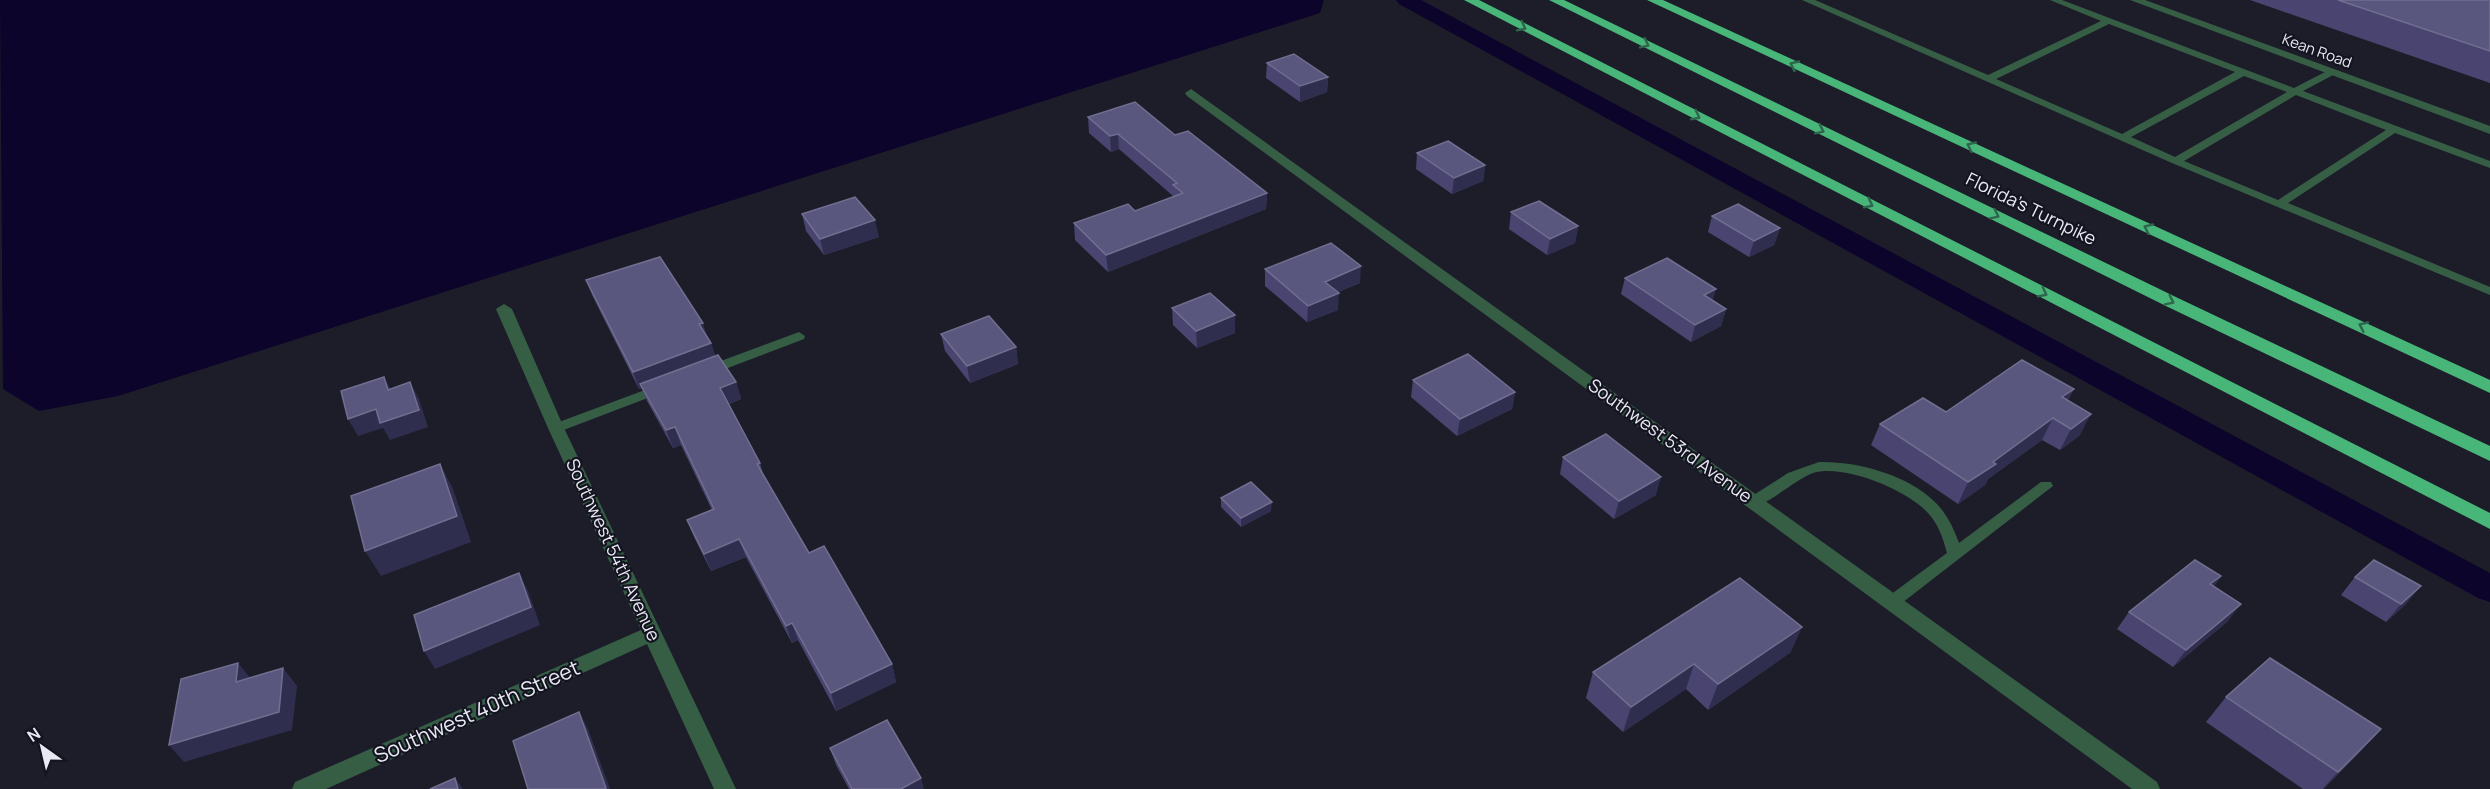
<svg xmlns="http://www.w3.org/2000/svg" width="2490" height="789" font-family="Manrope,sans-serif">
<rect width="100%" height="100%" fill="#1d1d2a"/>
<!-- water -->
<path fill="#0d042b" d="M0,0H1324L1320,13L118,396L39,411L3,389Z"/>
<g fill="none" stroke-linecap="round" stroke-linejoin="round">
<!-- canal -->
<path fill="#0d042b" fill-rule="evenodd" d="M1396,0H1421L2490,573V602L2478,598L1399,4Z"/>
<!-- service -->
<g fill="#365e45" fill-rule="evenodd">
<path d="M1802,0H1815L1988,75L2101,21L2050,0H2062L2294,88L2329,70H2335V74L2303,91L2490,161V168L2395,133L2288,203L2490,287V295L2172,163ZM2109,24L2235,72L2122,134L1996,79ZM2244,76L2287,92L2175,157L2131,137ZM2296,95L2386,130L2278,200L2184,161Z"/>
<path d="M799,332L805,336L804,339L712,374L707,375L700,371L702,368Z"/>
<path d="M661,384L668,388L666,391L561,431H551L549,428L551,425Z"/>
<path d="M1819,462C1857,461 1909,475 1936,503C1947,514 1954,529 1959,543L2041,482H2051L2053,486L1898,606L1892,608L1886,606L1884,602L1886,598L1947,553C1943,538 1938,523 1927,512C1905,489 1844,464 1813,473C1795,479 1763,510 1749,506L1747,502L1749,498L1788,473Z"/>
</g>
<!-- minor -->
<g fill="#365e45" fill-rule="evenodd">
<path d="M2130,0H2145L2490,126V134Z"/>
<path d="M1191,89L2157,782L2160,789H2132L1187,96L1185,93Z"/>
<path d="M504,304L512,309L564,428L736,789H714L647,644L326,789H292L295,782L641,630L548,428L496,309Z"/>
</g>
<!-- motorway -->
<g fill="#48b679" fill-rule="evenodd">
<path d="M1464,0H1479L2490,513V529Z"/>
<path d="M1549,0H1564L2180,299L2490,446V461L2168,307Z"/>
<path d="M1647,0H1663L2490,380V393Z"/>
</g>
</g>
<!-- wall -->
<g fill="#494570">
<path d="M2250,0H2490V83Z"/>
<path d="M1267,63L1328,77L1327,92L1300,102L1266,78Z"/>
<path d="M1088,117L1175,135L1267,193L1266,209L1108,272L1075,240L1074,223L1135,211L1173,197V196L1119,149L1111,152L1089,133Z"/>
<path d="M1417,153L1485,165L1483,181L1452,194L1416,169Z"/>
<path d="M1511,212L1578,226L1575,243L1547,255L1509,229Z"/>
<path d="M802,214L879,237L824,255L806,231Z"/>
<path d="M1712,216L1780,228L1774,245L1749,257L1708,232Z"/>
<path d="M1265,269L1360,283L1338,292V310L1307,322L1265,286Z"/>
<path d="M1625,278L1712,301L1726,309L1721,326L1691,342L1621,294Z"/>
<path d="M586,280L707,336L711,343L715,356L736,382L741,399L729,404L760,463L763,474L809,553L892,664L896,682L836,711L798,640L792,643L746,557L711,571L694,537L687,520L712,510L681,445L673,448L647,401L642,389H639L593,297Z"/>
<path d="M1172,308L1235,333L1197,348L1173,325Z"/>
<path d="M941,334L1016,347L1018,364L970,383L945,351Z"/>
<path d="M1413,380L1515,392L1512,409L1457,436L1411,397Z"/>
<path d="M2074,389L2068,400L2080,435L2060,450L2042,440L1988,479L1985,485L1958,504L1871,445L1880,424Z"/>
<path d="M1563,457L1656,495L1614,519L1560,474Z"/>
<path d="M1221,498L1271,511L1241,527L1221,507Z"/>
<path d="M2221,576L2214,586L2228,621L2173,667L2117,629L2129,612Z"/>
<path d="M2355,577L2406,604L2386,622L2341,595Z"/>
<path d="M1791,652L1708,710L1686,689L1623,732L1586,698L1593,672Z"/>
<path d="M2226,697L2381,729L2358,754L2323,789H2303L2206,722Z"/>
<path d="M830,748L924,789H849L836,765Z"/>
</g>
<!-- shaded-wall -->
<g fill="#302e4e">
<path d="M1328,77L1327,92L1300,102V86Z"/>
<path d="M1118,134L1119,149L1111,152L1110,136Z"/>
<path d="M1485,165L1483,181L1452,194L1454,178Z"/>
<path d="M1267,193L1266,209L1108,272L1106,255Z"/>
<path d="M875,220L879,237L824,255L820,239Z"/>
<path d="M1578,226L1575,243L1547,255L1550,239Z"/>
<path d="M1780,228L1774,245L1749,257L1754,241Z"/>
<path d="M1361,266L1360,283L1324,298L1325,282Z"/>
<path d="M1716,289L1711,306L1704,295Z"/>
<path d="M1339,293L1338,310L1307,322L1308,306Z"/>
<path d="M1726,309L1721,326L1691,342L1695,325Z"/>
<path d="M1235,315V333L1197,348L1196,331Z"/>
<path d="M703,323L708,340L699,324Z"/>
<path d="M711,343L717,360L640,384L642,389H639L633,372Z"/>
<path d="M1016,347L1018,364L970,383L967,366Z"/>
<path d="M384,377L393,394L388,390Z"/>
<path d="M410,382L419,399L428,427L390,440L383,428L358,436L348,419Z"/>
<path d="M736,382L741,399L726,405L720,388Z"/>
<path d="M2074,389L2062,410V397Z"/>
<path d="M1515,392L1512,409L1457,436L1460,419Z"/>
<path d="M2091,414L2080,435L2060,450L2071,429Z"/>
<path d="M2053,418L2042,440L1988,479L1985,485L1958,504L1968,482L1993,462Z"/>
<path d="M675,427L681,445L673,448L666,430Z"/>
<path d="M440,464L453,489L471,542L381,576L365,551Z"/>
<path d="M1661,477L1656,495L1614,519L1619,501Z"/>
<path d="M1272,502L1271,511L1241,527V518Z"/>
<path d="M739,539L746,557L711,571L704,554Z"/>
<path d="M519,573L528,591L540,625L435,669L424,651Z"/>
<path d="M2221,576L2209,593L2210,584Z"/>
<path d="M2421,586L2406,604L2386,622L2401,604Z"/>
<path d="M2241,604L2228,621L2173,667L2186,650Z"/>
<path d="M792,623L798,640L792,643L786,626Z"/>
<path d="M1802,627L1791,652L1708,710L1718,684Z"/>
<path d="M238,663L252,680L236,682Z"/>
<path d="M892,664L896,682L836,711L831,693Z"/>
<path d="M1694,664L1686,689L1623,732L1631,707Z"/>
<path d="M283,668L297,686L292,730L184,762L169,745Z"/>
<path d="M579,712L588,729L610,789H603Z"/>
<path d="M2381,729L2358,754L2322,789L2338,772Z"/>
<path d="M455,778L463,789H458Z"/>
<path d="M921,778L924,789H901Z"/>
</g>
<!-- building -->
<g fill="#5a577e" stroke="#716e90" stroke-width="1.5">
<path d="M2338,0H2490V51Z"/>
<path d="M1294,54L1328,77L1300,86L1267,63Z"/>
<path d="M1135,102L1175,135L1188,131L1267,193L1106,255L1074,223L1128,204L1135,211L1183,193L1173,185L1177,183L1118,134L1110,136L1088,117Z"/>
<path d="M1448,141L1485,165L1454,178L1417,153Z"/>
<path d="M855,197L875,220L820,239L802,214Z"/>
<path d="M1539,201L1578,226L1550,239L1511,212Z"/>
<path d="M1738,204L1780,228L1754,241L1712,216Z"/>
<path d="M1331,243L1361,266L1325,282L1339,293L1308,306L1265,269Z"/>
<path d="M660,257L703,323L699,324L711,343L633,372L586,280Z"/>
<path d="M1667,258L1716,289L1704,295L1726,309L1695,325L1625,278Z"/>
<path d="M1210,293L1235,315L1196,331L1172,308Z"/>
<path d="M989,316L1016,347L967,366L941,334Z"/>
<path d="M1468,354L1515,392L1460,419L1413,380Z"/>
<path d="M718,355L736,382L720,388L760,463L757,464L809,553L824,546L892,664L831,693L792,623L786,626L739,539L704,554L687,520L714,509L675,427L666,430L640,384Z"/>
<path d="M2022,360L2074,389L2062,397L2091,414L2071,429L2053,418L1993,462L1996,464L1968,482L1880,424L1923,398L1946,412Z"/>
<path d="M384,377L388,390L410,382L419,410L380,423L376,409L348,419L341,391Z"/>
<path d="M1606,434L1661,477L1619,501L1563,457Z"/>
<path d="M440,464L457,516L365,551L351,496Z"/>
<path d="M1251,482L1272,502L1241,518L1221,498Z"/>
<path d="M2195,560L2221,576L2210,584L2241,604L2186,650L2129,612Z"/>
<path d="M2374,560L2421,586L2401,604L2355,577Z"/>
<path d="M519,573L531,607L424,651L414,615Z"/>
<path d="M1740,578L1802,627L1718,684L1694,664L1631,707L1593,672Z"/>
<path d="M2270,658L2381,729L2338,772L2226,697Z"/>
<path d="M238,663L236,682L283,668L279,712L169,745L181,679Z"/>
<path d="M579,712L606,788L603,789H528L513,741Z"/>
<path d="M887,720L921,778L901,789H852L830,748Z"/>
<path d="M455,778L458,789H430Z"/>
</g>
<!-- one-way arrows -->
<defs><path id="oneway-chevron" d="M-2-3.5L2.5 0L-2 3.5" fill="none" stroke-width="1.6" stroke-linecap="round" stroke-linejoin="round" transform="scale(1.5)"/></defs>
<g stroke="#2e654c">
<use href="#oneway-chevron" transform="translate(1522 27) rotate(27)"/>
<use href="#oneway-chevron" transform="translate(1645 44) rotate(26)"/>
<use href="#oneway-chevron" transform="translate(1794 65) rotate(-155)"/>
<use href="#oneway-chevron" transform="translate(1696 116) rotate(27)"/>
<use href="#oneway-chevron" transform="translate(1820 130) rotate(26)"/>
<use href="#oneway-chevron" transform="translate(1971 146) rotate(-155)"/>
<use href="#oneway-chevron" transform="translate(1869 204) rotate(27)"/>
<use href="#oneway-chevron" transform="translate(1995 215) rotate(26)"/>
<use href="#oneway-chevron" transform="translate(2148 228) rotate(-155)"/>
<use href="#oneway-chevron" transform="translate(2043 293) rotate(27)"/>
<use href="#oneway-chevron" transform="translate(2170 301) rotate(26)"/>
<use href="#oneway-chevron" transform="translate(2363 326) rotate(-155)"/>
</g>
<g text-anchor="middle" stroke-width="4.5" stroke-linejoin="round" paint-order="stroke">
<!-- far-street labels -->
<g font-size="15" fill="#e9e9f3" stroke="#141420">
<text transform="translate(2317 51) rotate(20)" y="5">Kean Road</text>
</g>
<!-- street labels -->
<g font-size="18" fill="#e9e9f3" stroke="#141420">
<text transform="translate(2031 209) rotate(26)" y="6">Florida's Turnpike</text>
<text transform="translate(1670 441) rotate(36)" y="6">Southwest 53rd Avenue</text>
<text transform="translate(613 550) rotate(65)" y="6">Southwest 54th Avenue</text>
</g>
<!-- near-street labels -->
<g font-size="21" fill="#e9e9f3" stroke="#141420">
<text transform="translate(477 712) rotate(-24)" y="7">Southwest 40th Street</text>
</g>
</g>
<!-- north arrow -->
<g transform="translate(42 747) rotate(326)" stroke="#141420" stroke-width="4.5" paint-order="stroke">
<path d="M0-4.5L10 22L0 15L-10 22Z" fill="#e9e9f3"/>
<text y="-9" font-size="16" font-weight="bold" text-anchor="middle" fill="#e9e9f3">N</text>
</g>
</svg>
